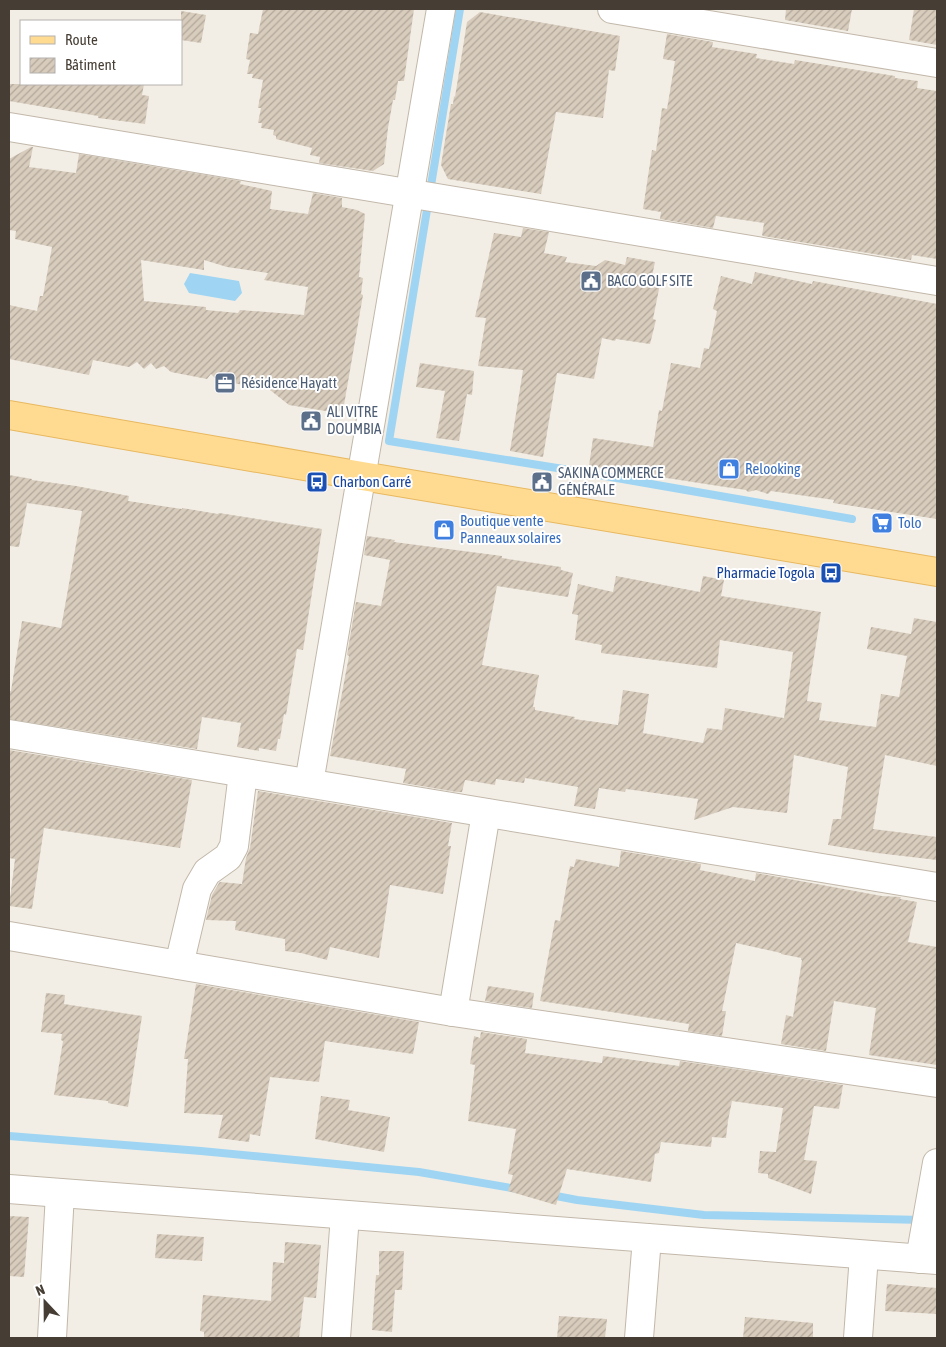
<svg xmlns="http://www.w3.org/2000/svg" width="946" height="1347" font-family="'Asap Condensed',sans-serif">
<defs>
<pattern id="building-hatch" width="6" height="6" patternUnits="userSpaceOnUse" patternTransform="scale(1.25)"><rect width="6" height="6" fill="#d8ccbd"/><path d="M-1 1l2-2M0 6l6-6M5 7l2-2" fill="none" stroke="#b1a79a"/></pattern>
</defs>
<rect width="100%" height="100%" fill="#f3eee5"/>
<!-- water -->
<path fill="#9fd5f3" d="M190,273L239,281L242,293L235,301L189,293L184,284Z"/>
<g fill="none" stroke-linecap="round" stroke-linejoin="round">
<!-- stream -->
<g stroke="#9fd5f3" stroke-width="8">
<path d="M460,9L389,441L582,472L852,519"/>
<path d="M9,1136L201,1151L419,1172L517,1189"/>
<path d="M551,1195L577,1200L704,1215L923,1220"/>
</g>
</g>
<!-- building -->
<g fill="url(#building-hatch)" fill-rule="evenodd">
<path d="M263,9H414L404,81H398L395,100H393L388,128L384,164L373,171L319,163L320,157L310,155L312,148L276,139V136L273,135L274,130L261,128L262,123H258L261,108H258L263,80L252,78L253,74H247L250,60L246,59L250,33L258,34Z"/>
<path d="M786,9H852L848,31L785,20Z"/>
<path d="M914,9H937V45L909,40Z"/>
<path d="M181,11L206,15L201,43L181,40Z"/>
<path d="M480,12L620,36L615,71L609,70L603,118L556,112L541,194L448,179L441,165L451,104H453L454,96L455,97L467,22Z"/>
<path d="M667,34L713,42L712,47L757,54L756,58L794,64L795,60L895,76V78L918,81L917,88L937,91V259L912,255L911,260L763,236L762,235L764,223L716,216L713,228L660,219L661,212L643,209L652,150L656,151L662,108L667,109L675,61L663,59Z"/>
<path d="M9,84H144L142,95L149,96L145,124L98,118V116L9,101Z"/>
<path d="M31,147H33L29,167L76,173L79,154L241,181L240,184L272,191L270,209L308,214L313,193L342,198V207L357,210L365,214L359,277L363,278L361,294L363,295L344,405L338,413L289,405L270,390L217,380L211,374L207,379L171,372L164,366L156,369L151,363L144,369L137,362L129,367L93,360L89,375L9,359V305L37,311L40,296H43L52,247L15,239L16,231L9,230V159ZM141,260L204,270V260L227,267L268,273L264,280L308,287L304,315L240,310L238,313L206,310V307L144,301Z"/>
<path d="M523,228L549,232L544,253L567,257L565,262L596,266L605,260L625,265L627,257L655,262L652,276L661,279L653,319L656,320L650,344L616,339L615,341L602,338L594,379L557,373L543,457L510,451L523,370L478,366L486,318L475,317L494,233L521,237Z"/>
<path d="M755,272L812,284L813,281L937,304V519L833,503L834,500L771,491L768,494L756,490L748,492L746,490L725,487L589,466L593,438L653,447L659,410L662,411L671,363L700,368L704,348L709,349L717,311L713,309L721,276L752,284Z"/>
<path d="M420,363L474,371L472,395L467,394L459,441L436,438L445,391L416,387Z"/>
<path d="M9,475L32,479V480L76,486L129,496L128,501L182,509V508L218,514L219,513L322,529L303,650L297,649L286,715L284,714L280,739H278L276,751L259,748V751L237,747L241,723L202,717L197,749L9,719V691H11L22,621L61,628L82,511L27,503L19,547L9,546Z"/>
<path d="M367,536L395,540L394,542L502,556V558L561,567V570L573,573L568,597L497,586L482,665L539,675L533,707H535V710L575,717L574,719L618,725L623,690L649,694L643,733L703,743L707,728L722,730L725,708L784,718L793,652L720,640L717,668L601,653L602,645L575,640L578,615L572,614L578,584L613,592L616,576L700,592L703,576L724,580L721,596L821,612L807,701L822,703L819,720L876,727L881,694L899,697L907,656L867,649L871,627L911,634L914,618L937,622V766L885,755L873,829L937,837V860L877,853L828,845L833,819H841L848,767L794,755L787,813L733,807L694,820L698,799L626,789L625,792L599,788L595,809L574,806L578,787L525,778L524,783L496,779L495,785L465,780L462,792H457L403,783L406,769L330,756L349,656L347,655L356,602L381,606L390,560L364,555Z"/>
<path d="M9,750L192,780L180,848L44,828L32,909L9,906L15,859L9,858Z"/>
<path d="M258,791L452,823L448,846H451L443,894L390,885L379,958L330,947L327,960L301,953L285,951V939L235,930L236,921L206,920L212,895L219,883L220,882L242,884L246,858L250,848Z"/>
<path d="M621,851L701,864L700,870L755,881L756,873L882,896L901,897L900,899L917,902L908,942L937,947V1065L869,1055L876,1008L834,1001L826,1051L781,1044L786,1015L793,1017L802,960H801V958L781,954V953L736,943L722,1011H726L722,1036L688,1031L689,1024L540,1001L555,920L560,921L570,866L574,867L576,859L619,867Z"/>
<path d="M196,984L419,1022L413,1054L325,1041L319,1082L270,1077L260,1136L250,1134L249,1142L218,1138L223,1115L184,1113L188,1059H184Z"/>
<path d="M488,986L534,993L532,1008L485,1001Z"/>
<path d="M46,993L65,995L64,1004L142,1016L128,1107L108,1103V1101L54,1095L63,1041L61,1040L62,1034L41,1032Z"/>
<path d="M481,1032L527,1039L525,1053L602,1063L603,1056L679,1066L680,1061L843,1085L839,1109L814,1106L804,1160L817,1161L811,1194L768,1178V1174L758,1173L760,1151L776,1152L783,1108L732,1101L728,1121L726,1138L712,1137L711,1147L661,1142L659,1153L655,1154L651,1182L567,1169L556,1205L508,1191L513,1175L508,1174L516,1129L468,1121L475,1065L470,1064L474,1036L480,1038Z"/>
<path d="M321,1096L350,1100L348,1110L390,1117L384,1152L315,1139Z"/>
<path d="M9,1216L29,1217L24,1277L9,1276Z"/>
<path d="M157,1234L204,1237L202,1261L155,1258Z"/>
<path d="M285,1242L321,1245L316,1298L304,1297L299,1338H204V1332L200,1331L203,1295L271,1301L273,1262L284,1263Z"/>
<path d="M379,1251H404L402,1290H395L392,1332L372,1330L376,1275H379Z"/>
<path d="M887,1284L937,1288V1314L885,1311Z"/>
<path d="M559,1316L607,1319L605,1338H557Z"/>
<path d="M745,1317L813,1323V1338H743Z"/>
</g>
<g fill="none" stroke-linecap="round" stroke-linejoin="round">
<!-- minor casing -->
<g stroke="#c2b8aa" stroke-width="30">
<g id="minor">
<path d="M612,9L937,63"/>
<path d="M9,127L937,281"/>
<path d="M9,734L937,887"/>
<path d="M309,783L441,9"/>
<path d="M9,936L453,1012L937,1083"/>
<path d="M179,965L197,889L207,872L228,857L234,846L243,773"/>
<path d="M453,1012L486,813"/>
<path d="M9,1189L937,1260"/>
<path d="M920,1259L937,1163"/>
<path d="M52,1338L60,1193"/>
<path d="M336,1338L345,1215"/>
<path d="M639,1338L647,1238"/>
<path d="M858,1338L864,1255"/>
</g>
</g>
<!-- major casing -->
<g stroke="#e8b85f" stroke-width="30">
<path id="major" d="M9,415L362,476L937,572"/>
</g>
<!-- minor -->
<use href="#minor" stroke="#fff" stroke-width="28"/>
<!-- major -->
<use href="#major" stroke="#ffdb92" stroke-width="28"/>
</g>
<!-- icons -->
<defs>
<g id="civic-square" transform="scale(1.125)"><rect x="-9" y="-9" width="18" height="18" rx="4" fill="#5c6f8a" stroke="#fff"/><path d="M-.6-6.5H3V-4.5H.6V-3L4-1V1h2V6H-6V1h2V-1L-.6-3ZM-1.2 2.5V6h2.4V2.5Z" fill="#fff"/></g>
<g id="office-square" transform="scale(1.125)"><rect x="-9" y="-9" width="18" height="18" rx="4" fill="#5c6f8a" stroke="#fff"/><path d="M-6-3h4V-5.5h4V-3h4V5H-6ZM-1-4.5V-3h2v-1.5ZM-6 0V1H6V0Z" fill="#fff"/></g>
<g id="shop-square" transform="scale(1.125)"><rect x="-9" y="-9" width="18" height="18" rx="4" fill="#3f7fe0" stroke="#fff"/><path d="M-5-2.5h2.3a2.7 3.5 0 0 1 5.4 0H5L5.5 6h-11ZM-1.5-2.5h3a1.5 2.3 0 0 0-3 0Z" fill="#fff"/></g>
<g id="bus-square" transform="scale(1.125)"><rect x="-9" y="-9" width="18" height="18" rx="4" fill="#1a4fb4" stroke="#fff"/><path d="M-5-6H5V4H4V6H2V4H-2V6H-4V4H-5ZM-3.5-4V0h7V-4ZM-3.5 1.2v1.5H-2V1.2ZM2 1.2v1.5H3.5V1.2Z" fill="#fff"/></g>
<g id="supermarket-square" transform="scale(1.125)"><rect x="-9" y="-9" width="18" height="18" rx="4" fill="#3f7fe0" stroke="#fff"/><path d="M-6-5.5h2.5l.6 2H6L4.5 2H-2.5L-4.4-4H-6ZM-1.5 3.2a1.3 1.3 0 1 0 .1 0ZM3 3.2a1.3 1.3 0 1 0 .1 0Z" fill="#fff"/></g>
</defs>
<g fill-rule="evenodd">
<use href="#civic-square" x="591" y="281"/>
<use href="#office-square" x="225" y="383"/>
<use href="#civic-square" x="311" y="421"/>
<use href="#shop-square" x="729" y="469"/>
<use href="#bus-square" x="317" y="482"/>
<use href="#civic-square" x="542" y="482"/>
<use href="#supermarket-square" x="882" y="523"/>
<use href="#shop-square" x="444" y="530"/>
<use href="#bus-square" x="831" y="573"/>
</g>
<g text-anchor="middle" stroke-width="4" stroke-linejoin="round" paint-order="stroke">
<!-- service labels -->
<g font-size="15" fill="#4e5e75" stroke="#fff" text-anchor="start">
<text x="607" y="286">BACO GOLF SITE</text>
<text x="241" y="388">Résidence Hayatt</text>
<text x="327" y="417">ALI VITRE<tspan x="327" dy="17">DOUMBIA</tspan></text>
<text x="558" y="478">SAKINA COMMERCE<tspan x="558" dy="17">GÉNÉRALE</tspan></text>
</g>
<!-- shop labels -->
<g font-size="15" fill="#366cbe" stroke="#fff" text-anchor="start">
<text x="745" y="474">Relooking</text>
<text x="460" y="526">Boutique vente<tspan x="460" dy="17">Panneaux solaires</tspan></text>
<text x="898" y="528">Tolo</text>
</g>
<!-- transit labels -->
<g font-size="15" fill="#164399" stroke="#fff" text-anchor="start">
<text x="333" y="487">Charbon Carré</text>
<text x="815" y="578" text-anchor="end">Pharmacie Togola</text>
</g>
</g>
<!-- border -->
<rect width="946" height="1347" fill="none" stroke="#463e34" stroke-width="20"/>
<!-- legend -->
<rect x="20" y="20" width="162" height="65" fill="#ffffff" stroke="#b5b2ae"/>
<rect x="30" y="36" width="25" height="8" fill="#ffdb92" stroke="#b5b2ae"/>
<text x="65" y="45" font-size="15" fill="#463e34">Route</text>
<rect x="30" y="58" width="25" height="15" fill="url(#building-hatch)" stroke="#b5b2ae"/>
<text x="65" y="70" font-size="15" fill="#463e34">Bâtiment</text>
<!-- north arrow -->
<g transform="translate(45 1302) rotate(338)" stroke="#ffffff" stroke-width="4" paint-order="stroke">
<path d="M0-4L9 19L0 12L-9 19Z" fill="#463e34"/>
<text y="-8" font-size="14" font-weight="bold" text-anchor="middle" fill="#463e34">N</text>
</g>
</svg>
